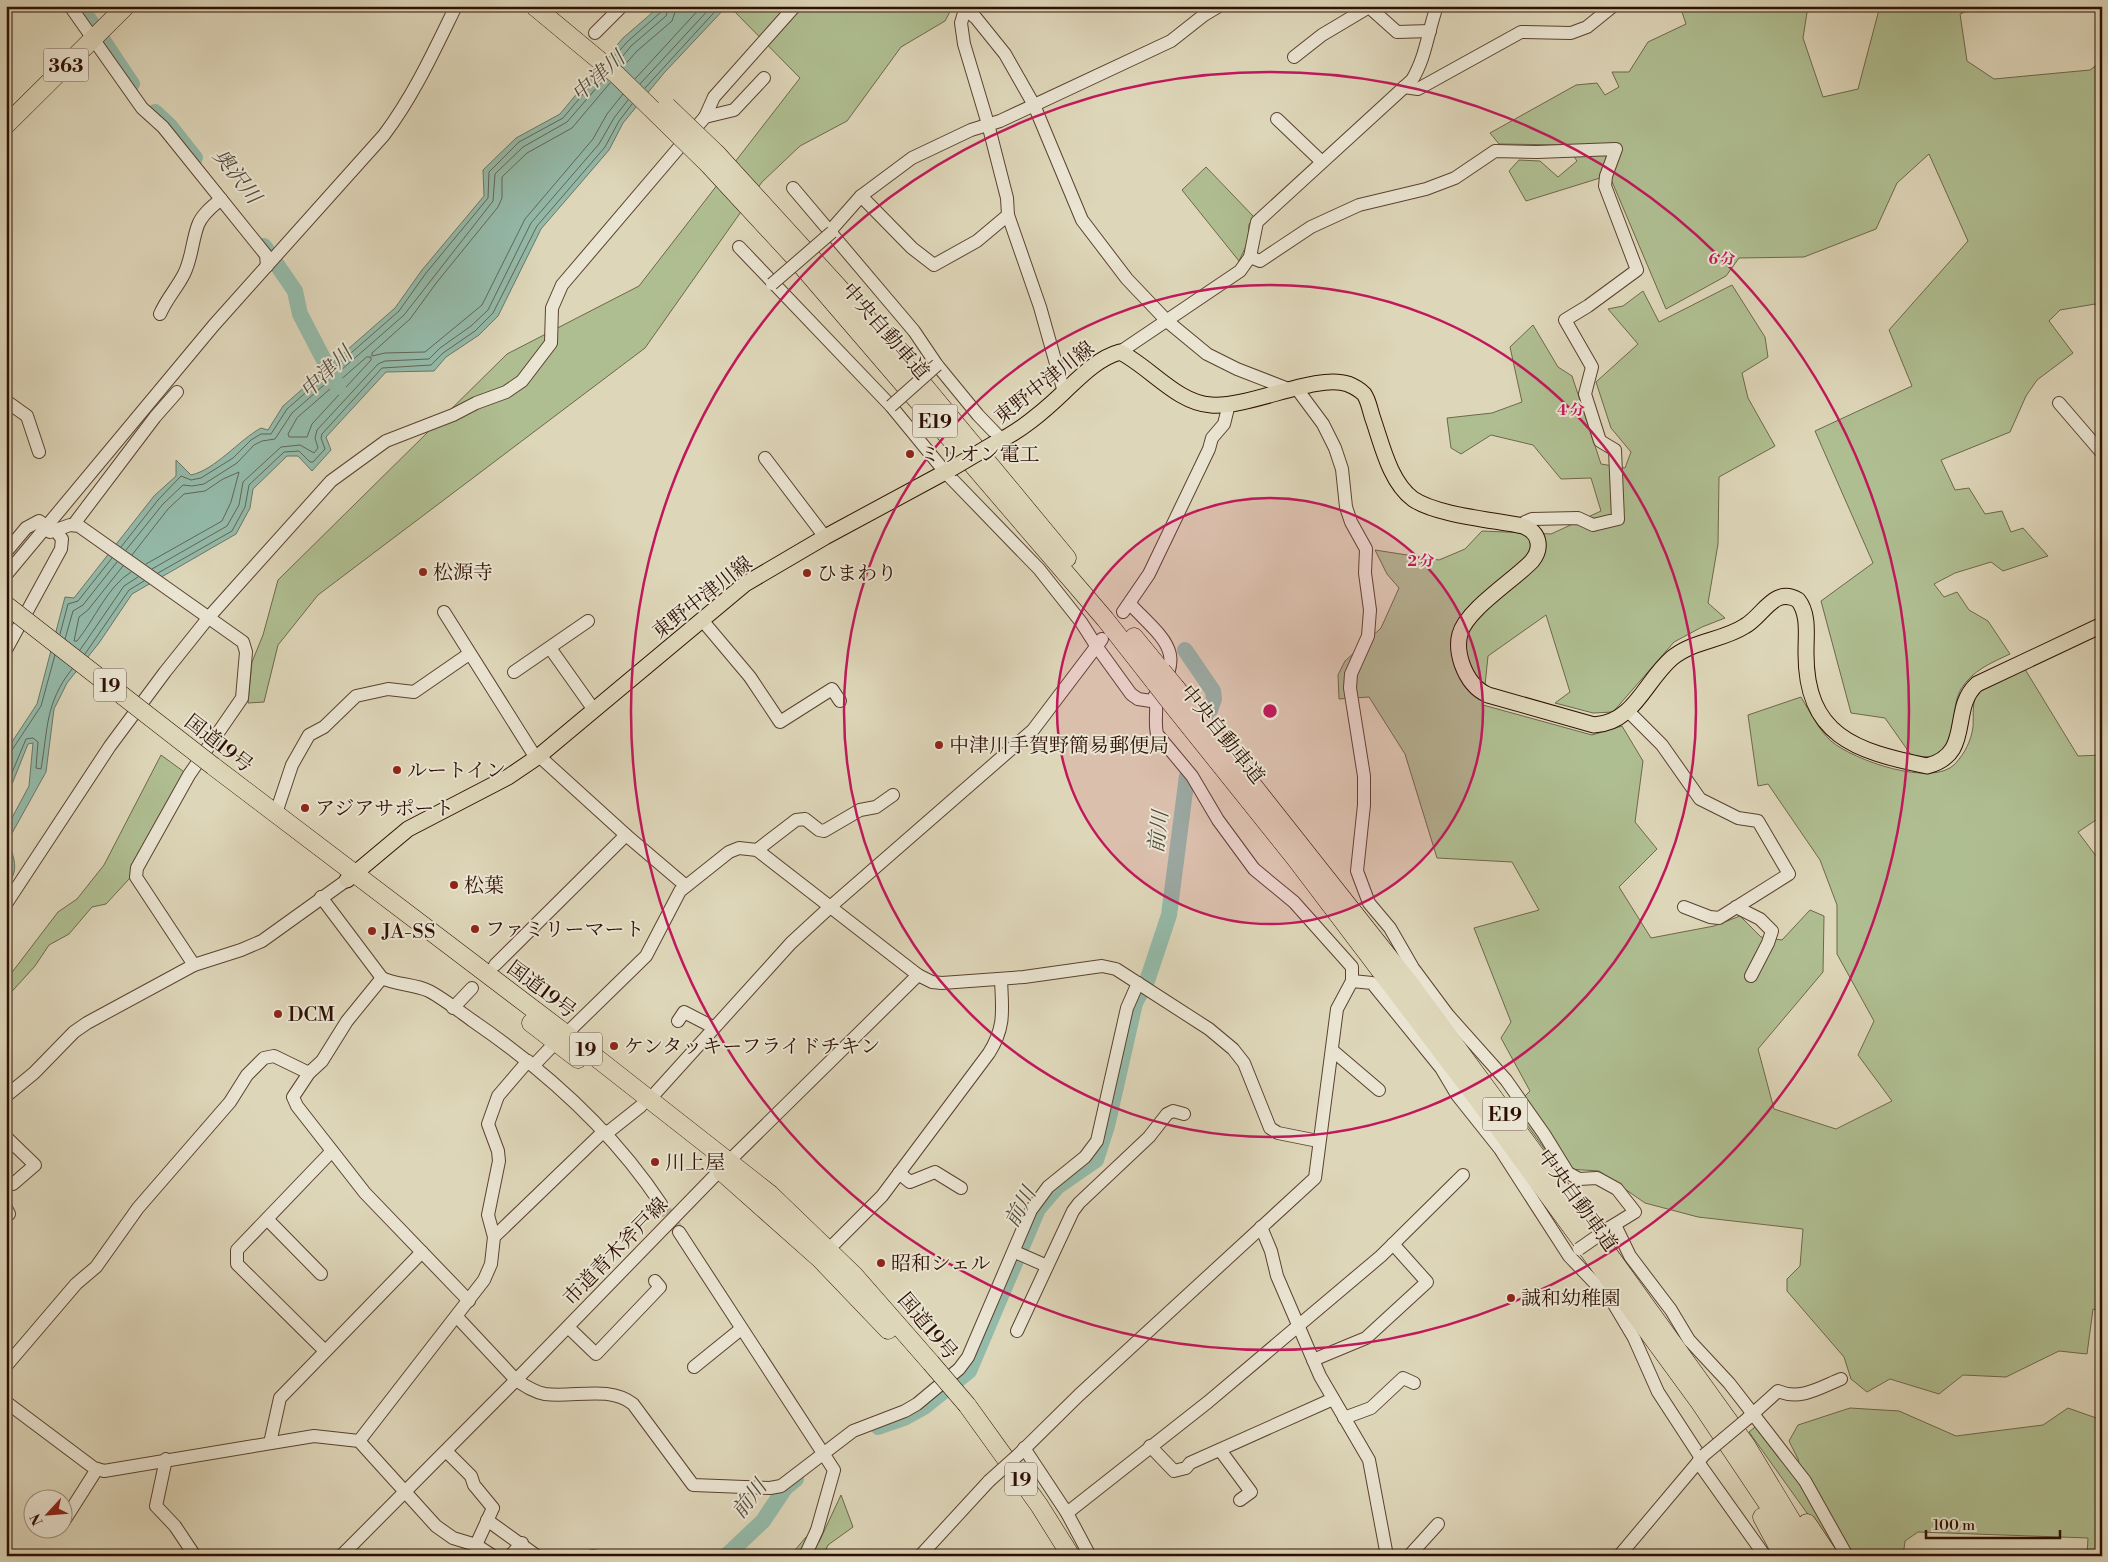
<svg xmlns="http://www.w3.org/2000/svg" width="2108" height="1562" font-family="'Libre Bodoni','Noto Serif JP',serif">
<rect width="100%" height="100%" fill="#ded6b9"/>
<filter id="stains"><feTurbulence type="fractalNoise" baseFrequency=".004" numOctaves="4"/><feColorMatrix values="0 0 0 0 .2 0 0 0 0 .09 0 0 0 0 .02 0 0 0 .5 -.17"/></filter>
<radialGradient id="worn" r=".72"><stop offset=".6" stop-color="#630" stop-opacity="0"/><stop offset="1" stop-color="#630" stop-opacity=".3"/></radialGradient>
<!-- green -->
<g fill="#afbe91" stroke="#6e674a">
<path d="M736,6H953L945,21L901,47L847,121L800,146L762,182L645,348L318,595L278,645L264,702L248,703L252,662L263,635L278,580L507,354L639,286L800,78L733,10Z"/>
<path d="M1680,6H1808L1803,38L1823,97L1858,89L1880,6H1979L1960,14L1967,61L1994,79L2090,70L2102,61V313L2095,304L2060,310L2049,321L2073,353L2037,380L2026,396L2010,432L1941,460L1955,490L1969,488L1985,514L2002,511L2011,532L2023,528L2048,556L2003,571L1991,562L1955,573L1934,584L1944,597L1957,592L1969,610L1988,621L2010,654C1991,663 1973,670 1961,689C1945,717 1969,766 1911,755L1885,718L1851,713L1821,601L1873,563L1815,431L1912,386L1889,330L1968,241L1929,154L1897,183L1876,229L1804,257L1739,258L1726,276L1666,309L1605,165L1600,178L1526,201L1509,171L1519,160L1540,161L1558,177L1577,161L1566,145L1499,144L1490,133L1576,85L1597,83L1605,95L1619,87L1612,72H1629L1648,42L1686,24Z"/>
<path d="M1206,167L1255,218L1249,224L1248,242L1239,261L1182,190Z"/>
<path d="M1732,285L1765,337L1768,357L1742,373L1748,398L1775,446L1719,477L1718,544L1708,603L1725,618L1702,627L1674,642L1613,712L1593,713L1555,703L1570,692L1546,615L1488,656L1483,705L1592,735L1622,726L1643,761L1635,822L1657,849L1619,887L1651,938L1714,926L1740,916L1761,937L1782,940L1810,910L1824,916L1823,972L1758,1049L1774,1109L1836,1129L1892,1101L1858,1055L1874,1021L1837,954V905L1820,860L1768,784L1758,786L1748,715L1801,697C1810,712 1818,729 1831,741C1853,760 1932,788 1955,764C1965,753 1971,741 1973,727C1974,714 1971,702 1979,690C1985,682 2013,672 2023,666L2078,756L2102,755V816L2078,832L2102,864V1311L2093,1309L2087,1354L2059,1351L2006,1377L1963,1375L1939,1394L1890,1379L1867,1392L1851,1379L1844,1357L1787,1291V1279L1800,1266L1803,1229L1698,1217L1645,1203L1599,1171L1568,1169L1561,1159L1551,1158L1514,1107L1530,1091L1501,1038L1511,1022L1474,928L1539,910L1512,862L1437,858L1405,754L1369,697L1339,699L1338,675L1345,661L1381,628L1399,588L1387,574L1375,550L1439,560L1465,549L1482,531L1551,534L1601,511L1591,478L1561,479L1533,445L1491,435L1461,454L1451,448L1447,418L1492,413L1522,402L1510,347L1533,325L1558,367L1572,376L1601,464L1625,468L1631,452L1611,428L1596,382L1638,344L1608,309L1623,306L1643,291L1659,322Z"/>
<path d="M161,755L187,774L130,878L106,904L92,907L69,934L49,945L35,966L6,998V976L13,971L58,912L77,899L104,865Z"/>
<path d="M1850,1408L1899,1411L1956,1436L2043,1425L2068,1408L2099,1419L2102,1417V1556H2087L2088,1538L1918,1532L1905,1541L1903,1556H1855L1843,1539L1827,1541L1749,1432L1755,1427L1788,1469L1799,1461L1789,1441L1798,1425Z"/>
<path d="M841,1495L853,1527L828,1545L823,1556H790L806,1537L819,1542Z"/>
</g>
<!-- water -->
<path fill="#94baa9" stroke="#6b7667" d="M660,6H727L664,73L623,123L609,150L541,229L498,316L479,335L446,357L434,371L386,372L326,437L331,450L312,471L298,456H287L253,489L250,508L236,534L132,594L99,643L67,683L54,709L46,772L11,835C8,858 24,863 6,888V829L29,786L33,743L28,744L6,799V751L37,704L65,597L74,598L154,496L176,476V460L191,475C215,470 239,440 261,428L268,430L283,406L395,308L422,270L484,196L483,170L516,138L560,114L623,38Z"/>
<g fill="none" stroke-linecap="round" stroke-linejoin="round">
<!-- shore -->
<g stroke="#616556" stroke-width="1">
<path d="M613,58L627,42L661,12L663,6"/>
<path d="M618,62L631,46L666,16L669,6"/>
<path d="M623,67L637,51L672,21L677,6"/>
<path d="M635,79L702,6"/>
<path d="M610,83L572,128L527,153L502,177V198L498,207L437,282L410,319L372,353V356L385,353L425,352L482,305L525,219L593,139L607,114L623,94"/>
<path d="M640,84L712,6"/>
<path d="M645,88L720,6"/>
<path d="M367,357H371V360L312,424L307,437H289L288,434L297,418Z"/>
<path d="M121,547L158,500L181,476L191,480L201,478L233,458L251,440L261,434H271L287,409L399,311L426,273L488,198L489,172L519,142L563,118L600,74"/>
<path d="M126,550L163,504L183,485L192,486L204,484L237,463L254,445L262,441L275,439L292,413L404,315L493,201L495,174L523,147L567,122L605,78"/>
<path d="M132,555L168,509L184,494L205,491L223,479L239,472L231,502L222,521L146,564"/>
<path d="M123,566L88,610L79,617L74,641H77C95,619 107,587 131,572"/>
<path d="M152,569L227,526L239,505L243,482L281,447L300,445L314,453L318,448L315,438L317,430L378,364L385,361L429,359L440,348L471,326L488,310L531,223L599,144L614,118L628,100"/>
<path d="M158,573L232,531L245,507L249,485L284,452L299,451L310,462H313L325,449L321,438L322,434L382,368L431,365L443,353L475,331L493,313L537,226L605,147L619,121L632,104"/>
<path d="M60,634L68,604L78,601L112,558"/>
<path d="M65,639L73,611L83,605L117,562"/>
<path d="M80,650L124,586L138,577"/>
<path d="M85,654L129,590L144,581"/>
<path d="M6,752L12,750L41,706L55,655"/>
<path d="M6,787L26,739L33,738L38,742L36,768L41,769C48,729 45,703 72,669"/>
</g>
<!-- stream -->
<path stroke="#6b7667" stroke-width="2.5" d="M2096,1556L2102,1546"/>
<!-- river -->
<g stroke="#94baa9" stroke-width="16">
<path d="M80,6L132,84"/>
<path d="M155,112L169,125L195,158"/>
<path d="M264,246L295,291L300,314L338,387"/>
<path d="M1185,650L1213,691L1214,699L1210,710"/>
<path d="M878,1427L904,1418L924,1407L969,1371L1038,1209L1057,1187L1096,1160L1107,1126L1135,1003L1147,981L1169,915L1187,776"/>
<path d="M726,1556L763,1521L785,1488L796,1479"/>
</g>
<!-- minor-tunnel -->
<path stroke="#bbae95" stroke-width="12" stroke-dasharray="12 6" stroke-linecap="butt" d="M661,1204L677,1229"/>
<!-- minor casing -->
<g stroke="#5a4230" stroke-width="14">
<g id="minor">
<path d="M70,6L142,108L163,127L266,255L267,266"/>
<path d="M966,6L961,23L964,44L988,124L1007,198L1008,215L1040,307L1064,392"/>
<path d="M965,9L976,18L1005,54L1034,105L1082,220L1127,279L1167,321L1207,354L1237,369L1291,390"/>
<path d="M595,33L622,6"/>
<path d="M1294,57L1322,35L1369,7L1397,32L1430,31"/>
<path d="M1404,87L1418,89L1521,32L1571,33L1587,27L1613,6"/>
<path d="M705,117L714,97L795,6"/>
<path d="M1277,119L1322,162"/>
<path d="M793,188L914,331L937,365L978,415L1002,440"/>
<path d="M861,196L912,248L934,265L977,241L1008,215"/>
<path d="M831,230L861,196L912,158L971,130L1000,121L1171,41L1204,15L1219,6"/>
<path d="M739,247L891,406L946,473L1039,569L1081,622L1097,647L1131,694L1138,699L1151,701C1190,653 1164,640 1130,604"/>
<path d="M1250,257L1260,261L1311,227L1359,205L1426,189L1455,178L1495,151L1537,152L1616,149L1606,176L1605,186L1637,270L1588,306L1565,320L1592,367L1585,394L1600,441L1615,450L1618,519L1593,525L1578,518L1532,519L1525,522L1523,526"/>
<path d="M160,314C167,298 177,288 184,274C192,258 192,241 198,225C202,214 213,206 221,199"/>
<path d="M1120,352L1240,271L1250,257L1257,222L1412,80C1426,57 1428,31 1437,6"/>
<path d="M1297,389L1323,424L1335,448L1342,469L1346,507L1351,522L1366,549L1365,573L1370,610L1368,636L1351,674L1350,688L1364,776V805L1357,871L1369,903L1390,928L1413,968L1448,1015L1506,1080L1544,1134L1568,1173L1579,1179L1597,1178L1617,1189L1635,1212L1609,1228"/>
<path d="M6,401L27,416L39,452"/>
<path d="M2059,403L2102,453"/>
<path d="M765,458L825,537"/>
<path d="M74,524L155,417L177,392"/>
<path d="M44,529L50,532L70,525L79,526L243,642L246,652L242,698L189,775L137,868L136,877L194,965"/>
<path d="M6,552L26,528L39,521L46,526"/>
<path d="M6,575L214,325L384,135C414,95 434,51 456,6"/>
<path d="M444,612L536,758"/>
<path d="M1123,612L1149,574L1209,449L1212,438L1224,424L1229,404"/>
<path d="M702,620L750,677L780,722L832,689L840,701"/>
<path d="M550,648L594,710"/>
<path d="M6,650L61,549L62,539L56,531"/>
<path d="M514,672L588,621"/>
<path d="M1628,711L1662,745L1700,799L1738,818L1758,821L1789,874L1719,918L1710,917L1684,907"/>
<path d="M539,756L626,835L686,886"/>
<path d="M276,813L292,765L309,735L324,727L356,696L388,689L414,692L469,654"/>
<path d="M757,850L796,820L805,819L819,830L824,831L860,810L876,807L893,795"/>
<path d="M321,897L382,978C396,985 415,984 429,991C444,999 459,1011 473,1021C546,1071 612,1130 661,1204"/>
<path d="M6,904L110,746L165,672L209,617L331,481L386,441L453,415L476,403L506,392L522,381L551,343L552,308L562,285L705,117L734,110L764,78"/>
<path d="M1736,907L1760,919L1772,931L1768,943L1751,976"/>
<path d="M495,965L626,835"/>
<path d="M382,978L347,1021L322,1061L309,1073L293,1097L297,1106L365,1193L469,1301"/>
<path d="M1352,981L1372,983L1441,1068L1457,1095L1500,1149L1569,1256L1612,1301L1634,1338L1658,1392L1701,1458"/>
<path d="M453,1008L472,988"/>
<path d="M678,1021L684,1012L713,1027"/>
<path d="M566,1034L646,956L680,891L729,852L739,848L757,850L918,975L932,982L942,983L1024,977L1102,966L1116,969L1209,1029L1233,1049L1244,1063L1270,1128L1278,1133L1318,1141"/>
<path d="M1332,1050L1379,1090"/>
<path d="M534,1065L556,1042"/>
<path d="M6,1096L34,1073L74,1032L87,1023L194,965L241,950L262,941L347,880"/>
<path d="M650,1099L791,943L830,907L1033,730L1102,639"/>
<path d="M607,1133L641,1106"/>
<path d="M6,1137L35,1165L13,1184"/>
<path d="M899,1173L910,1182L935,1172L961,1188"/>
<path d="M6,1208L9,1214"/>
<path d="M267,1219L321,1274"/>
<path d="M1615,1225L1630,1256L1671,1310L1689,1340L1729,1383L1805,1481L1847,1556"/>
<path d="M1261,1227L1271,1251L1277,1276L1320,1376L1369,1460L1387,1556"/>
<path d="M679,1232L834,1470L817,1530L805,1556"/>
<path d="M494,1237L488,1215L499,1161L498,1151L488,1124L498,1096L528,1061"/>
<path d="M829,1249L882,1196L989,1053C1006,1026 1002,1009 1001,979"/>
<path d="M1015,1252L1047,1266"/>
<path d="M458,1318L516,1380C525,1386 534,1392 545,1394C573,1398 609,1385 633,1404L693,1485L770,1488L781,1486L853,1431L905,1411L917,1404L959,1369L968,1357L1031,1210L1048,1187L1085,1157L1097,1141L1127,1008L1138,983"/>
<path d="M568,1327L596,1354L660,1287L655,1281"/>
<path d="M1017,1331L1073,1211L1079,1203L1149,1137L1167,1114L1173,1111L1184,1114"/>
<path d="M325,1351L237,1264V1250L332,1151"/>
<path d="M1313,1360L1366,1338L1427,1282L1393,1244"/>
<path d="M6,1366L76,1284L96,1267L138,1208L230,1102L247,1075L264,1058L274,1056L309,1073"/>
<path d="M694,1367L741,1329"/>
<path d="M6,1402L94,1468L104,1471L314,1436L359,1441L436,1526L453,1538L476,1545L493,1556"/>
<path d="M1344,1418L1371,1408L1403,1378L1414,1383"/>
<path d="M1747,1419L1778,1391C1800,1401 1821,1387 1841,1379"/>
<path d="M359,1441L484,1280L491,1264L494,1237L604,1131"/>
<path d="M270,1443L280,1398L422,1252"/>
<path d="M1150,1446L1174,1471L1186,1468L1190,1463L1333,1399"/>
<path d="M1024,1448L1067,1513L1208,1402L1381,1256L1463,1175"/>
<path d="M1220,1450L1251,1492L1240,1500"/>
<path d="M446,1451L471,1476L474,1485L493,1508L476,1545"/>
<path d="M1018,1455L1079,1395L1315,1178L1337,1009L1352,981V967L1294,902L1254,869L1218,820L1192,776L1157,734C1154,721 1158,709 1155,696"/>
<path d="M166,1459L156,1506L175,1526L195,1556"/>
<path d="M1698,1462L1765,1556"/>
<path d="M1067,1513L1090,1556"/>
<path d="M487,1520L537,1556"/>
<path d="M64,1521L97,1469"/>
<path d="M341,1556L516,1380L728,1162L918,975"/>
<path d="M510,1556L522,1543"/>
<path d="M592,1556H594"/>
<path d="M920,1556L989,1481"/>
<path d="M1409,1556L1438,1524"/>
<path d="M1619,1556L1704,1455"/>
</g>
</g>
<!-- major casing -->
<g stroke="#2e1003" stroke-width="17">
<g id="major">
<path d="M995,443C1021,431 1043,412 1064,392C1080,377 1098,358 1120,352C1150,367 1177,403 1211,405C1250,408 1316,373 1348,384C1353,386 1360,390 1364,394C1369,401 1370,411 1373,419C1382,445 1390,482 1413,499C1436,515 1494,520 1523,526C1539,532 1543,547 1532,561C1514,580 1466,610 1460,634C1457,644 1459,655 1462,664C1467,678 1474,689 1488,695L1594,725C1634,723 1645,681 1672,658C1694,640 1722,641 1745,626C1763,616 1774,586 1798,600C1809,614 1806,634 1806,651C1805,736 1855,751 1927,766C1974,754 1949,709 1977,684L2102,625"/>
<path d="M347,880L408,829L508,777L539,756L745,584L825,537L951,469"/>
</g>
</g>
<!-- highway casing -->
<g stroke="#2e1003" stroke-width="19">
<g id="highway">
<path d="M6,125L126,6"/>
<path d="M717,154L883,336L1067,558"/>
<path d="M708,164L795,258L1105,619L1156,684"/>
<path d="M1134,637L1162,671"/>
<path d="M1176,688L1410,984L1610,1256L1746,1445L1813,1556"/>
<path d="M1170,702L1295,858L1480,1102L1700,1403L1767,1503L1799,1556"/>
<path d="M213,766L566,1034L770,1194L854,1275L931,1363"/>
<path d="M531,1023L578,1059"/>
<path d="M722,1172L820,1259L888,1330"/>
<path d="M967,1405L1039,1505L1071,1556"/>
<path d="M1762,1517L1783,1556"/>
<path d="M1807,1523L1829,1556"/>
</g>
</g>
<!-- minor -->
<use href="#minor" stroke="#eae4d2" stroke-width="12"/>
<!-- major -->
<use href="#major" stroke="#ded6b9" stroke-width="15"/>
<!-- highway -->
<use href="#highway" stroke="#ded6b9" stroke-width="18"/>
<!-- minor-bridge casing -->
<g stroke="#5a4230" stroke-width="14" stroke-linecap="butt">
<g id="minor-bridge">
<path d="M772,284L832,232"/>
<path d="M891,406L937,365"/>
<path d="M1579,1249L1609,1228"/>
<path d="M1704,1455L1747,1419"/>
<path d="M989,1481L1018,1455"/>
</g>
</g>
<!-- major-bridge casing -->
<g stroke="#2e1003" stroke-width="17" stroke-linecap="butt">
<path id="major-bridge" d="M951,469L995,443"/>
</g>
<!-- highway-bridge casing -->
<g stroke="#2e1003" stroke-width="19" stroke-linecap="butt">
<g id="highway-bridge">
<path d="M534,6L617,75L708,164"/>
<path d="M667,106L717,154"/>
<path d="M6,605L213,766"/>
<path d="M1162,671L1176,688"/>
<path d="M1156,684L1170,702"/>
<path d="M931,1363L967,1405"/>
</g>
</g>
<!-- minor-bridge -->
<use href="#minor-bridge" stroke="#eae4d2" stroke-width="12"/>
<!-- major-bridge -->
<use href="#major-bridge" stroke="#ded6b9" stroke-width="15"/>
<!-- highway-bridge -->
<use href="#highway-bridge" stroke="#ded6b9" stroke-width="18"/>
</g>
<!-- distance rings -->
<circle cx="1270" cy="711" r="213" fill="#c2185b" fill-opacity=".12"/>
<g fill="none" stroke="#c2185b" stroke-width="2.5">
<circle cx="1270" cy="711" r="213"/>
<circle cx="1270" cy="711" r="426"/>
<circle cx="1270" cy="711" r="639"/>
</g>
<!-- markers -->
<g fill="#8f2418" stroke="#eae4d2" stroke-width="2">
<circle cx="910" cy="454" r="5"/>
<circle cx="423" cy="572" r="5"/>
<circle cx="807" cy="573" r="5"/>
<circle cx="939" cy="745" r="5"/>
<circle cx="397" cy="770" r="5"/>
<circle cx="305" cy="808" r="5"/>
<circle cx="454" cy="885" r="5"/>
<circle cx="475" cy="929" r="5"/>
<circle cx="372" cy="931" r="5"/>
<circle cx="278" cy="1014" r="5"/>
<circle cx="614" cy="1046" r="5"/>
<circle cx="655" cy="1162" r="5"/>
<circle cx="881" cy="1263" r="5"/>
<circle cx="1511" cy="1298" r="5"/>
</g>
<g text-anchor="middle" stroke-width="4" stroke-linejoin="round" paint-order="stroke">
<!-- shield labels -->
<g fill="#eae4d2" stroke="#665041" stroke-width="1">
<rect x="43.5" y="48.5" width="45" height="33" rx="4"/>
<rect x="912.5" y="404.5" width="45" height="33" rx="4"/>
<rect x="94" y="668.5" width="32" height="33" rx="4"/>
<rect x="570" y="1032.5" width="32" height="33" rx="4"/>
<rect x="1482.5" y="1097.5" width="45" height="33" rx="4"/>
<rect x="1005" y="1462.5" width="32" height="33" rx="4"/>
</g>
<g font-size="19" font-weight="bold" fill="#2e1003">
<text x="66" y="72">363</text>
<text x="935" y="428">E19</text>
<text x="110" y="692">19</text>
<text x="586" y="1056">19</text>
<text x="1505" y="1121">E19</text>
<text x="1021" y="1486">19</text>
</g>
<!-- street labels -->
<g font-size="20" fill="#2e1003" stroke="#eae4d2">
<text transform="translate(886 331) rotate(49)" y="7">中央自動車道</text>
<text transform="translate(1044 382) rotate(-38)" y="7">東野中津川線</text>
<text transform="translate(702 597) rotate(-38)" y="7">東野中津川線</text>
<text transform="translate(1223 734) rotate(51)" y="7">中央自動車道</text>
<text transform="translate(219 743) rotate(38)" y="7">国道19号</text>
<text transform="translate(542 989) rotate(37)" y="7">国道19号</text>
<text transform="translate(1578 1200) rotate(54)" y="7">中央自動車道</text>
<text transform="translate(615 1251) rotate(-46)" y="7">市道青木斧戸線</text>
<text transform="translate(928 1326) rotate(50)" y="7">国道19号</text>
</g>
<!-- poi labels -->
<g font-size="20" fill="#2e1003" stroke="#eae4d2" text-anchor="start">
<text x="920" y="461">ミリオン電工</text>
<text x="433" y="579">松源寺</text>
<text x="817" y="580">ひまわり</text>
<text x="949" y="752">中津川手賀野簡易郵便局</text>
<text x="407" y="777">ルートイン</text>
<text x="315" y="815">アジアサポート</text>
<text x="464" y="892">松葉</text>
<text x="485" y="936">ファミリーマート</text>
<text x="382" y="938">JA-SS</text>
<text x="288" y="1021">DCM</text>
<text x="624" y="1053">ケンタッキーフライドチキン</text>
<text x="665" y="1169">川上屋</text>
<text x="891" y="1270">昭和シェル</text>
<text x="1521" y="1305">誠和幼稚園</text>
</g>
<!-- water labels -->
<g font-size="21" font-style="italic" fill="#524c3d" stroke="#eae4d2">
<text transform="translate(598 76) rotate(-42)" y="7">中津川</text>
<text transform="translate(237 176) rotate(52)" y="7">奥沢川</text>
<text transform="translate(326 372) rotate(-44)" y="7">中津川</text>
<text transform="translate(1158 832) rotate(-83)" y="7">前川</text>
<text transform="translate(1020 1207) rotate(-61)" y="7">前川</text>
<text transform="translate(749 1499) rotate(-52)" y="7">前川</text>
</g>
</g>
<circle cx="1270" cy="711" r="8" fill="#c2185b" stroke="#eae4d2" stroke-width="2.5"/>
<g font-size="15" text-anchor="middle" font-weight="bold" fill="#c2185b" stroke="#eae4d2" stroke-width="4" stroke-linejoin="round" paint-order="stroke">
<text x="1722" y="264">6 分</text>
<text x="1571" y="415">4 分</text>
<text x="1421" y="566">2 分</text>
</g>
<!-- margin -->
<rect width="2108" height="1562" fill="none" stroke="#ded6b9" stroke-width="25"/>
<rect x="8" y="8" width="2093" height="1547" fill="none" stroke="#2e1003" stroke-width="2.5"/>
<rect x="12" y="12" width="2083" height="1537" fill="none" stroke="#2e1003"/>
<!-- north arrow -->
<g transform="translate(48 1514) rotate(244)"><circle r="24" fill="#eae4d2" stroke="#9f8f7f"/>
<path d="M0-4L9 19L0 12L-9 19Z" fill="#8f2418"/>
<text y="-8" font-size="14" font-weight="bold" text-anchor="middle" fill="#2e1003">N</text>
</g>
<!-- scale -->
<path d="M1926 1530v8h134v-8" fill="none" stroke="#2e1003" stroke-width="2.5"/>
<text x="1933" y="1530" font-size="15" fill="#2e1003" stroke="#eae4d2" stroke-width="4" paint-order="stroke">100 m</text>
<rect width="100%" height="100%" filter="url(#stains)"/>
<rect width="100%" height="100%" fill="url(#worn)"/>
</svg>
